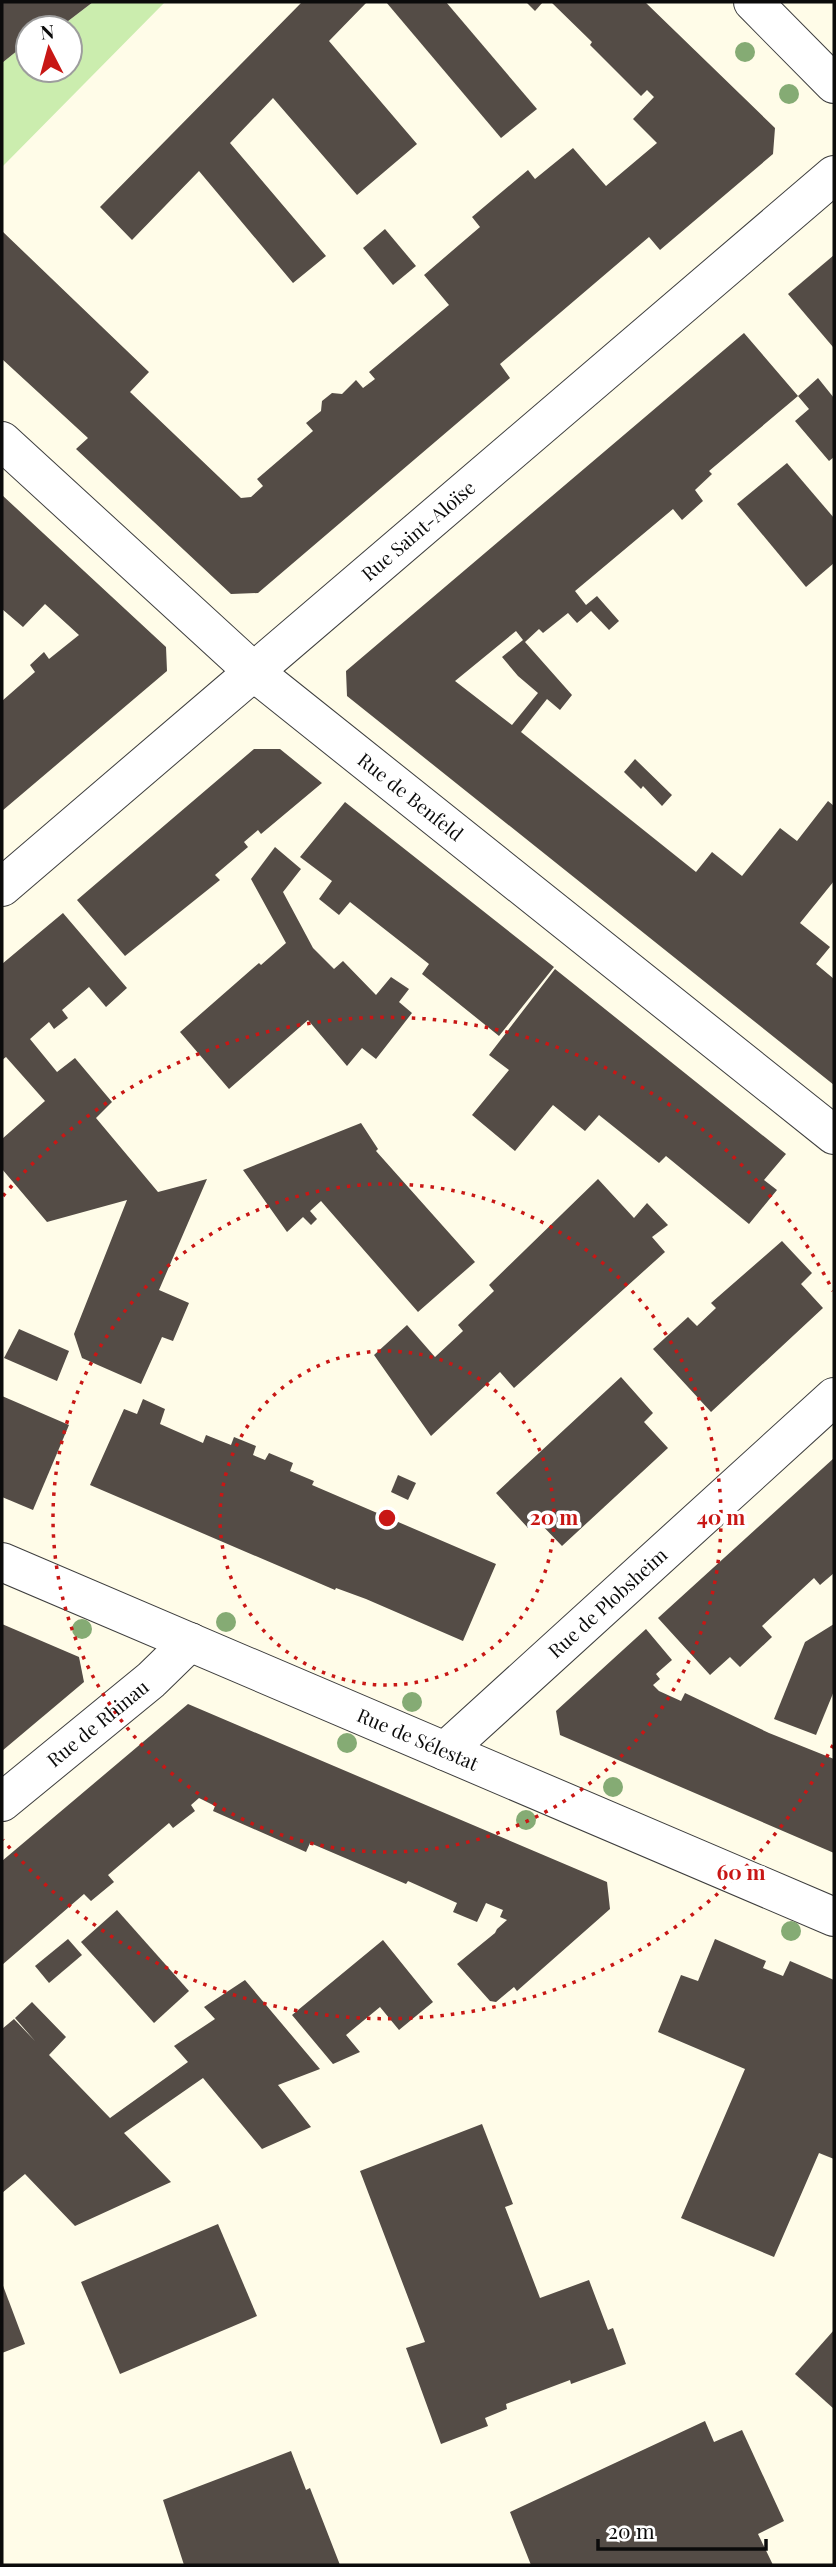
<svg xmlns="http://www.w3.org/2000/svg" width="836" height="2567" font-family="'Playfair Display',serif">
<rect width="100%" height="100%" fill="#fffce8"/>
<!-- green -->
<path fill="#cbedae" d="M93,2H165L2,167V63L28,42V70H70V28H59Z"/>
<!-- building -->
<g fill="#544c46" fill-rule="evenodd">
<path d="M2,2H93L59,28H28V42L2,63Z"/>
<path d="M302,2H367L329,41L417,144L357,195L273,98L230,143L326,256L293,283L199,171L132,240L100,207Z"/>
<path d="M386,2H446L537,109L501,138Z"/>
<path d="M526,2H543L535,11Z"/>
<path d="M551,2H645L775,128L773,154L660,250L649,237L500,364L510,378L258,593L231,594L76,449L88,438L2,359V231L149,372L130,392L241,498L251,497L263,486L257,479L313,431L306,423L321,411L322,401L332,393L342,394L356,380L363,388L375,379L369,372L449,305L424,275L480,227L472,217L528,170L535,179L573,148L606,186L657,143L633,119L654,97L647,90L641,96L590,45L592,42Z"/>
<path d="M385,229L416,266L393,285L363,248Z"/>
<path d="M834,255V345L833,347L788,294Z"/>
<path d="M744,333L798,396L709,471L712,474L695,490L703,501L682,520L673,509L575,591L586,605L597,596L619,621L609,630L591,611L577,623L568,613L543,633L539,629L525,642L572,695L560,710L547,699L521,732L696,872L712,852L742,876L780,828L797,841L828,801L834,806V881L800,923L830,947L816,964L834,979V1085L347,696L346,671ZM516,631L523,640L502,657L518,676L538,693L512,725L455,681Z"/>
<path d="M818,378L834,398V457L829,461L795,421L809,409L798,396Z"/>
<path d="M787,463L834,518V563L806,587L737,504Z"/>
<path d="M2,495L166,647L167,671L2,811V701L35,672L30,665L44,652L49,659L79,635L45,604L23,627L2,609Z"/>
<path d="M254,749H280L322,783L261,834L258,830L244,842L248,847L215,875L220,880L125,956L77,900Z"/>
<path d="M635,759L672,795L662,806L643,786L641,789L624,772Z"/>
<path d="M345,802L554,967L499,1036L422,974L429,964L350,902L339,915L319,899L332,881L300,857Z"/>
<path d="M275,847L301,869L283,892L313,948L334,969L343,961L376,995L391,977L409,989L399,1002L412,1013L376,1059L362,1048L347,1066L308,1020L229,1089L180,1032L259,963L261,965L286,943L251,879Z"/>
<path d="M63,913L127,988L106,1007L89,987L62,1010L68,1018L54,1029L49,1022L30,1039L57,1072L75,1058L112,1102L96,1118L158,1192L207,1179L159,1290L189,1303L173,1341L162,1337L141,1384L82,1358L74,1334L127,1200L47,1222L2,1169V1139L45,1101L6,1057L2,1060V964Z"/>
<path d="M555,969L786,1154L764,1180L777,1190L749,1224L666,1156L659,1163L599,1115L585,1131L553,1105L515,1151L472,1115L509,1070L489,1055Z"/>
<path d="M361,1123L378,1149L376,1151L475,1262L418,1312L321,1201L310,1211L317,1219L311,1225L303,1217L287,1232L243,1170Z"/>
<path d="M598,1179L634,1218L647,1203L668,1225L652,1237L665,1252L514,1388L500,1372L431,1436L374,1355L407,1325L435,1357L463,1331L458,1325L494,1291L489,1285Z"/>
<path d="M782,1241L812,1273L801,1284L823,1308L711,1412L653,1349L688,1317L697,1326L716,1308L711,1303Z"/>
<path d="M19,1329L69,1351L57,1381L4,1358Z"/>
<path d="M621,1377L653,1413L644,1422L668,1448L562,1546L537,1520L528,1528L496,1493Z"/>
<path d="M2,1396L69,1425L33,1510L2,1497Z"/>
<path d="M143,1399L165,1409L160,1424L203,1443L206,1435L231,1445L234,1437L256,1446L253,1455L265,1460L269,1453L293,1463L290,1471L314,1481L312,1485L496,1564L463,1641L366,1599L336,1588L335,1590L90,1485L124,1409L137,1414Z"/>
<path d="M834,1458V1573L820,1585L814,1578L762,1626L772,1637L740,1667L730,1657L710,1675L658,1618Z"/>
<path d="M398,1475L416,1483L408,1500L391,1492Z"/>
<path d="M2,1624L79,1657L84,1682L2,1751Z"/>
<path d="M834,1624V1691L816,1735L774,1719L805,1642Z"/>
<path d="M646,1629L672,1660L656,1674L660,1679L653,1685L659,1691L681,1701L685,1693L769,1733L834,1759V1853L560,1735L556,1711Z"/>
<path d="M188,1704L607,1882L610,1909L517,1991L514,1987L496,2002L490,2001L457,1964L495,1933L497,1929L507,1920L500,1917L503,1910L486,1903L477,1922L453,1912L457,1903L408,1881L406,1884L310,1843L306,1852L213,1811L215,1806L199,1798L191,1805L195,1811L173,1828L169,1823L108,1875L114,1882L91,1901L84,1894L2,1965V1861Z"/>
<path d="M117,1910L189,1991L154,2023L81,1942Z"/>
<path d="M68,1939L82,1955L49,1983L35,1966Z"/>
<path d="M715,1939L766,1961L763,1968L783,1976L790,1961L834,1980V2159L819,2153L774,2257L681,2218L745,2069L658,2032L681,1975L698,1981Z"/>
<path d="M383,1940L433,2002L399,2030L380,2007L346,2035L360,2052L333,2064L292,2015Z"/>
<path d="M245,1980L320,2069L278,2085L311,2127L262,2149L203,2078L124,2133L171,2182L75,2226L25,2174L2,2193V2029L14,2019L35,2041L15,2018L32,2002L66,2037L49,2055L110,2118L188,2062L174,2046L215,2019L204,2007Z"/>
<path d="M482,2124L513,2204L505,2207L540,2298L589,2280L608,2330L613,2328L626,2364L571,2384L570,2380L506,2404L507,2409L485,2418L488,2426L441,2444L406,2348L425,2342L360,2171Z"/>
<path d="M218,2224L257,2316L120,2374L81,2282Z"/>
<path d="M2,2283L25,2344L2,2353Z"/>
<path d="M834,2330V2409L795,2374Z"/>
<path d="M705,2421L714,2442L742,2430L784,2521L758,2534L773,2565H531L510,2512Z"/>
<path d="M291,2451L306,2490L310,2488L340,2565H184L163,2500Z"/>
</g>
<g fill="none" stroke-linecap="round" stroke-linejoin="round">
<!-- street casing -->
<g stroke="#3e3e3e" stroke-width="40">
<g id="street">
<path d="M753,2L834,84"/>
<path id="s1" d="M2,441L254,672L834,1135"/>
<path id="s2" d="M2,887L834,175"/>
<path id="s3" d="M2,1562L834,1917"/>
<path id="s4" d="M445,1751L834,1397"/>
<path id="s5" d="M2,1802L151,1680L190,1642"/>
</g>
</g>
<!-- street -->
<use href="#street" stroke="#fff" stroke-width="38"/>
</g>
<!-- trees -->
<g fill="#85ab74">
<circle cx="745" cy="52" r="10"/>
<circle cx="789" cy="94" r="10"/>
<circle cx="226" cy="1622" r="10"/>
<circle cx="82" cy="1629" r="10"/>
<circle cx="412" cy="1702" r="10"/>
<circle cx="347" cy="1743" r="10"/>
<circle cx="613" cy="1787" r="10"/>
<circle cx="526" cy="1820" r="10"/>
<circle cx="791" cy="1931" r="10"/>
</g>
<!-- distance rings -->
<g fill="none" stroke="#c81715" stroke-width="3.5" stroke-dasharray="3.5 7">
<circle cx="387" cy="1518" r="167"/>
<circle cx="387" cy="1518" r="334"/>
<path d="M833 1745A501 501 0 0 1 3 1840M3 1196A501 501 0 0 1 833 1291"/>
</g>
<g text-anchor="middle" stroke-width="7" stroke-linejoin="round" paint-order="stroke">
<!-- street labels -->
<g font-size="19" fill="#0b0b0b" stroke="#fff">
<text dy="7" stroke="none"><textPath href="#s2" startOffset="548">Rue Saint-Aloïse</textPath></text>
<text dy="7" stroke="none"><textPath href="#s1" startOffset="542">Rue de Benfeld</textPath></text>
<text dy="7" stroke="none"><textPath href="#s4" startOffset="220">Rue de Plobsheim</textPath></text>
<text dy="7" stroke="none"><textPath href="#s5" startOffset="124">Rue de Rhinau</textPath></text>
<text dy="7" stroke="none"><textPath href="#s3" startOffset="452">Rue de Sélestat</textPath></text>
</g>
</g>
<circle cx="387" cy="1518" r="10" fill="#c81715" stroke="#fff" stroke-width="3.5"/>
<g font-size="21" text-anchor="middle" font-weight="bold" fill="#c81715" stroke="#fff" stroke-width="7" stroke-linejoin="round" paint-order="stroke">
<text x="554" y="1525">20 m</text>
<text x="721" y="1525">40 m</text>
<text x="741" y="1880">60 m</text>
</g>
<!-- border -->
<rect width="836" height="2567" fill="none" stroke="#0b0b0b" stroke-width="7"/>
<!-- north arrow -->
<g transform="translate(49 49) rotate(354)"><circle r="33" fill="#ffffff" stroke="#9d9d9d" stroke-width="2"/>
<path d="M0-5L12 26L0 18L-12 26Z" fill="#c81715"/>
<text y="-10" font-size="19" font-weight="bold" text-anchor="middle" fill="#0b0b0b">N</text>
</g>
<!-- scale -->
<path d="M598 2539v10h168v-10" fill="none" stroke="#0b0b0b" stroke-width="3.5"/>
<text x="608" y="2539" font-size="21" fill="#0b0b0b" stroke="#ffffff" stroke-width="5" paint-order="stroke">20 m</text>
</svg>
